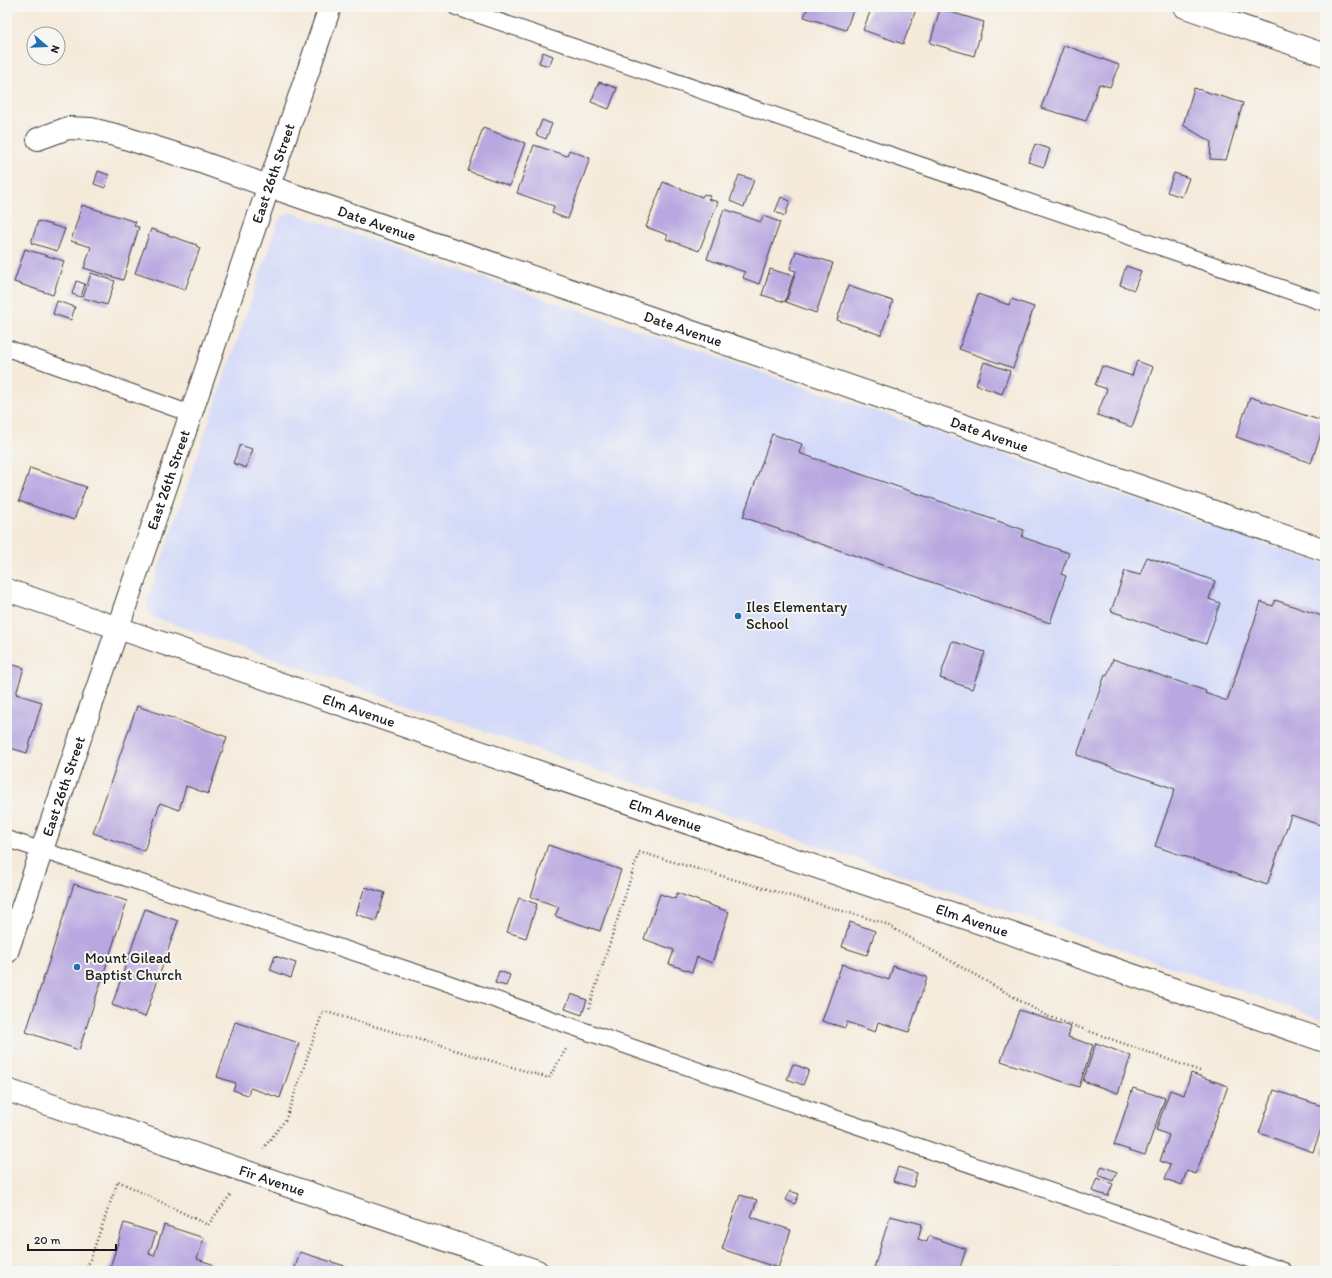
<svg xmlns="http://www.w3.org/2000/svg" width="1332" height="1278" font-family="Itim,sans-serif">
<rect width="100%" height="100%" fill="#f6f6f2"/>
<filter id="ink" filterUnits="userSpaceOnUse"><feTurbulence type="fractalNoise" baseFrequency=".025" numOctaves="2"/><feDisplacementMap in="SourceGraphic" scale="8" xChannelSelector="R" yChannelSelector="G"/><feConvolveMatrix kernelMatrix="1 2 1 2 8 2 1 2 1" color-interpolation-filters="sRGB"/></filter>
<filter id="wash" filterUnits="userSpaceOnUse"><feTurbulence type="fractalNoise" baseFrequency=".012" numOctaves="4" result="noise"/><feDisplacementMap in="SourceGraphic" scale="16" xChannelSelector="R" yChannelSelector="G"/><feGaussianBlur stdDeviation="0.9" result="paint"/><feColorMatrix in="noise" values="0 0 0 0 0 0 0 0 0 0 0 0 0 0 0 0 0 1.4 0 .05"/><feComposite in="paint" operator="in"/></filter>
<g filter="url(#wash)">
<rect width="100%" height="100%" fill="#f5eada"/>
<!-- built -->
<path fill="#d3d9f9" d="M290,212L1325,564V1020L152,617L147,610V602L278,222L281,217Z"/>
<g id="blocks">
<!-- building -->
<g fill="#b8a7e0">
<path d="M808,7H854L846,30L804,17Z"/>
<path d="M872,7H917L903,44L863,30Z"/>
<path d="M940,9L984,22L974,56L930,43Z"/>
<path d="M1064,45L1119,65L1110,87L1099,84L1086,121L1041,108Z"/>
<path d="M543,52L553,56L549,66L539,63Z"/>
<path d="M599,82L617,88L609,109L591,102Z"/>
<path d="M1194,88L1243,103L1226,160L1210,159L1211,142L1183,125Z"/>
<path d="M542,120L552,124L546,139L536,135Z"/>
<path d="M483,128L525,143L510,186L468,171Z"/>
<path d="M1035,144L1050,149L1044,167L1028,162Z"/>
<path d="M534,145L567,156L569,150L590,158L568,219L552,213L554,206L517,193Z"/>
<path d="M98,171L109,175L105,188L94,184Z"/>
<path d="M1174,173L1189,178L1182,197L1167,192Z"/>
<path d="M739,175L754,180L744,207L730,201Z"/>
<path d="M663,182L702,197L704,194L710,196L708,199L718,202L699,251L666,239L668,235L646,227Z"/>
<path d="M781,197L790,201L785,216L775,212Z"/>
<path d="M82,205L136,222L134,226L139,227L123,280L84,268L91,247L71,241Z"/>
<path d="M724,209L761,222L763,216L780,222L759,284L743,278L745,272L707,259Z"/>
<path d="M38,221L65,229L57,251L31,243Z"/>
<path d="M151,229L197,245L196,246L200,248L185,290L135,273Z"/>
<path d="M25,249L64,261L53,295L14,282Z"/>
<path d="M796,251L833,263L816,313L786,302L796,271L790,269Z"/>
<path d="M1126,266L1141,271L1134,290L1120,285Z"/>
<path d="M770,269L793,276L785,302L762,295Z"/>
<path d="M91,273L115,281L107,305L83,298Z"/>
<path d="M76,281L85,284L81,297L72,294Z"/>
<path d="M848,286L893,301L881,335L837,320Z"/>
<path d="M978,294L1009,305L1011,299L1034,307L1013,368L959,349Z"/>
<path d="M57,301L75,307L71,320L53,314Z"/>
<path d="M1137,361L1153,367L1132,427L1097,415L1107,389L1095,385L1102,366L1132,376Z"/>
<path d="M984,362L1010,371L1002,394L976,385Z"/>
<path d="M1250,397L1325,422L1311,463L1236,437Z"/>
<path d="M772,434L802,444L799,453L1024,530L1022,537L1069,553L1061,574L1066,576L1050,623L743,517Z"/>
<path d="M240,445L252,449L246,468L233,463Z"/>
<path d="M30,468L86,487L74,520L19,501Z"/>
<path d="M1147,557L1215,581L1209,599L1220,603L1206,644L1111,611L1125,571L1140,575Z"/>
<path d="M1275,600L1325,617V723L1321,733L1325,734V811L1320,825L1291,815L1267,885L1155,846L1175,789L1077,755L1105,675L1107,676L1113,659L1206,691L1205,693L1227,701L1261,602L1273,606Z"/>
<path d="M952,641L985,652L972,689L940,678Z"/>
<path d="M7,663L24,668L16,694L42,702L27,753L7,747Z"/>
<path d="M137,706L227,737L208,794L186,786L179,810L160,803L144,851L93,833Z"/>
<path d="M548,845L621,870L600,931L555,916L559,907L531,897Z"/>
<path d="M74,884L127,901L79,1050L26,1032Z"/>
<path d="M365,887L385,893L376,921L356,914Z"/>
<path d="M677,893L729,912L712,963L697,957L692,972L669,964L674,950L644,939L660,894L675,899Z"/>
<path d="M519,898L537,904L526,938L507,932Z"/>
<path d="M145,909L178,921L145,1017L112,1005Z"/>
<path d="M850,922L875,931L867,955L842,947Z"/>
<path d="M275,956L296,963L291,978L270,970Z"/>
<path d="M842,964L889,980L893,966L927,977L909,1032L878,1022L875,1032L847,1022L845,1028L822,1021Z"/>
<path d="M499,971L510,975L506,986L495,983Z"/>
<path d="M571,994L587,1000L582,1015L565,1009Z"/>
<path d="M1019,1010L1071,1027L1068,1037L1093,1045L1079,1087L1001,1061Z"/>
<path d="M235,1022L299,1043L280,1098L250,1088L248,1095L233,1090L236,1083L217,1077Z"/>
<path d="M1096,1043L1131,1056L1118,1093L1083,1081Z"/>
<path d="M793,1064L809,1070L803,1085L787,1079Z"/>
<path d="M1191,1073L1228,1086L1196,1174L1187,1171L1182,1185L1165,1179L1170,1165L1160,1161L1169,1135L1156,1130L1170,1090L1184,1095Z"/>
<path d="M1133,1088L1165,1098L1145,1155L1114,1145Z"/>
<path d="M1274,1090L1325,1107V1118L1313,1152L1259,1133Z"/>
<path d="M1325,1145V1154L1322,1153Z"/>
<path d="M1102,1166L1117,1172L1113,1181L1098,1175Z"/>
<path d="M898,1167L917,1173L913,1187L893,1181Z"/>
<path d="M1097,1178L1113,1184L1108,1196L1092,1191Z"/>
<path d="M790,1191L799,1194L795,1204L786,1200Z"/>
<path d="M740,1195L757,1200L751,1217L791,1230L778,1268L722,1249Z"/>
<path d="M890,1216L922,1224L918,1239L927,1242L929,1236L966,1249L959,1271H873Z"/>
<path d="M124,1223L156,1233L149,1254L154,1256L164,1225L204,1238L197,1259L212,1264L210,1271H109Z"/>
<path d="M300,1252L348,1267L347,1271H294Z"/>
<path d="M1114,1267L1125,1271H1113Z"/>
</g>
</g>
</g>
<g filter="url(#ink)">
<use href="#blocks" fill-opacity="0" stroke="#3d3b38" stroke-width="1"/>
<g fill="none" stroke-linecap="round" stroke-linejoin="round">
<!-- lane casing -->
<g stroke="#3d3b38" stroke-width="18">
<g id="lane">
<path d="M456,7L1325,303"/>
<path d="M7,348L191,414"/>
<path d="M7,839L436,979L817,1112L1284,1271"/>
</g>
</g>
<!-- street casing -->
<g stroke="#3d3b38" stroke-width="24">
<g id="street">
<path d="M1185,7L1325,55"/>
<path id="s1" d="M38,139L68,128L91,129L119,136L195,160L268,186L1325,550"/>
<path id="s2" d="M7,590L1325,1041"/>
<path id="s3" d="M7,952L330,7"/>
<path id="s4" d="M7,1090L537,1271"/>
</g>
</g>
<!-- path -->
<g stroke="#3d3b38" stroke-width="2.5" stroke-dasharray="1 3" stroke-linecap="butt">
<path d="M589,1008L639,852L884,923L1047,1016L1200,1071"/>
<path d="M263,1149L286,1119L323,1011L549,1078L566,1049"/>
<path d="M86,1271L118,1181L208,1225L231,1194"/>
</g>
<!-- lane -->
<use href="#lane" stroke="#fff" stroke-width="16"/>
<!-- street -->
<use href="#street" stroke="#fff" stroke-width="22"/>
</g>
</g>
<!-- markers -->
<g fill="#1f6fb2" stroke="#f6f6f2" stroke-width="1.5">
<circle cx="738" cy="616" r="4"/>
<circle cx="77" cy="967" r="4"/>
</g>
<g text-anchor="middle" stroke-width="4" stroke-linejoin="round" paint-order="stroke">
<!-- street labels -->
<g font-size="15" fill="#1c1c1c" stroke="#f6f6f2">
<text dy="5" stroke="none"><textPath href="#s3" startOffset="823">East 26th Street</textPath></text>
<text dy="5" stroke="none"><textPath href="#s1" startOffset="356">Date Avenue</textPath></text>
<text dy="5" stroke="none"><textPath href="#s1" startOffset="680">Date Avenue</textPath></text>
<text dy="5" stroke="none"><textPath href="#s1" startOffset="1004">Date Avenue</textPath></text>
<text dy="5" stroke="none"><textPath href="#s3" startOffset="499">East 26th Street</textPath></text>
<text dy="5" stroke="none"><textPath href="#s2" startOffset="372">Elm Avenue</textPath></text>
<text dy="5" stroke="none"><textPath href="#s3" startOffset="175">East 26th Street</textPath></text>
<text dy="5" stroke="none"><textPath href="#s2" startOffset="696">Elm Avenue</textPath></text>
<text dy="5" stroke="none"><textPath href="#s2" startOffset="1020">Elm Avenue</textPath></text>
<text dy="5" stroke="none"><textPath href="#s4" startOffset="280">Fir Avenue</textPath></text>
</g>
<!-- poi labels -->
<g font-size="15" fill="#1c1c1c" stroke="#f6f6f2" text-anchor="start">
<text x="746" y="612">Iles Elementary<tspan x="746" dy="17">School</tspan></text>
<text x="85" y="963">Mount Gilead<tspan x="85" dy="17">Baptist Church</tspan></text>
</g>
</g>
<!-- margin -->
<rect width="1332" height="1278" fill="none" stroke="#f6f6f2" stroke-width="24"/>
<!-- north arrow -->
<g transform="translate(46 46) rotate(109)"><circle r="19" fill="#f6f6f2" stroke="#9f9f9c"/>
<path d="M0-3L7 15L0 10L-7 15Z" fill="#1f6fb2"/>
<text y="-6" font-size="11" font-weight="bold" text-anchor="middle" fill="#1c1c1c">N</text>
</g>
<!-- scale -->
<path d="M28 1244v6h88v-6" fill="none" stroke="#1c1c1c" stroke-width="2"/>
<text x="34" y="1244" font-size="12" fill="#1c1c1c" stroke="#f6f6f2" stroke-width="3" paint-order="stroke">20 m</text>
</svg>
